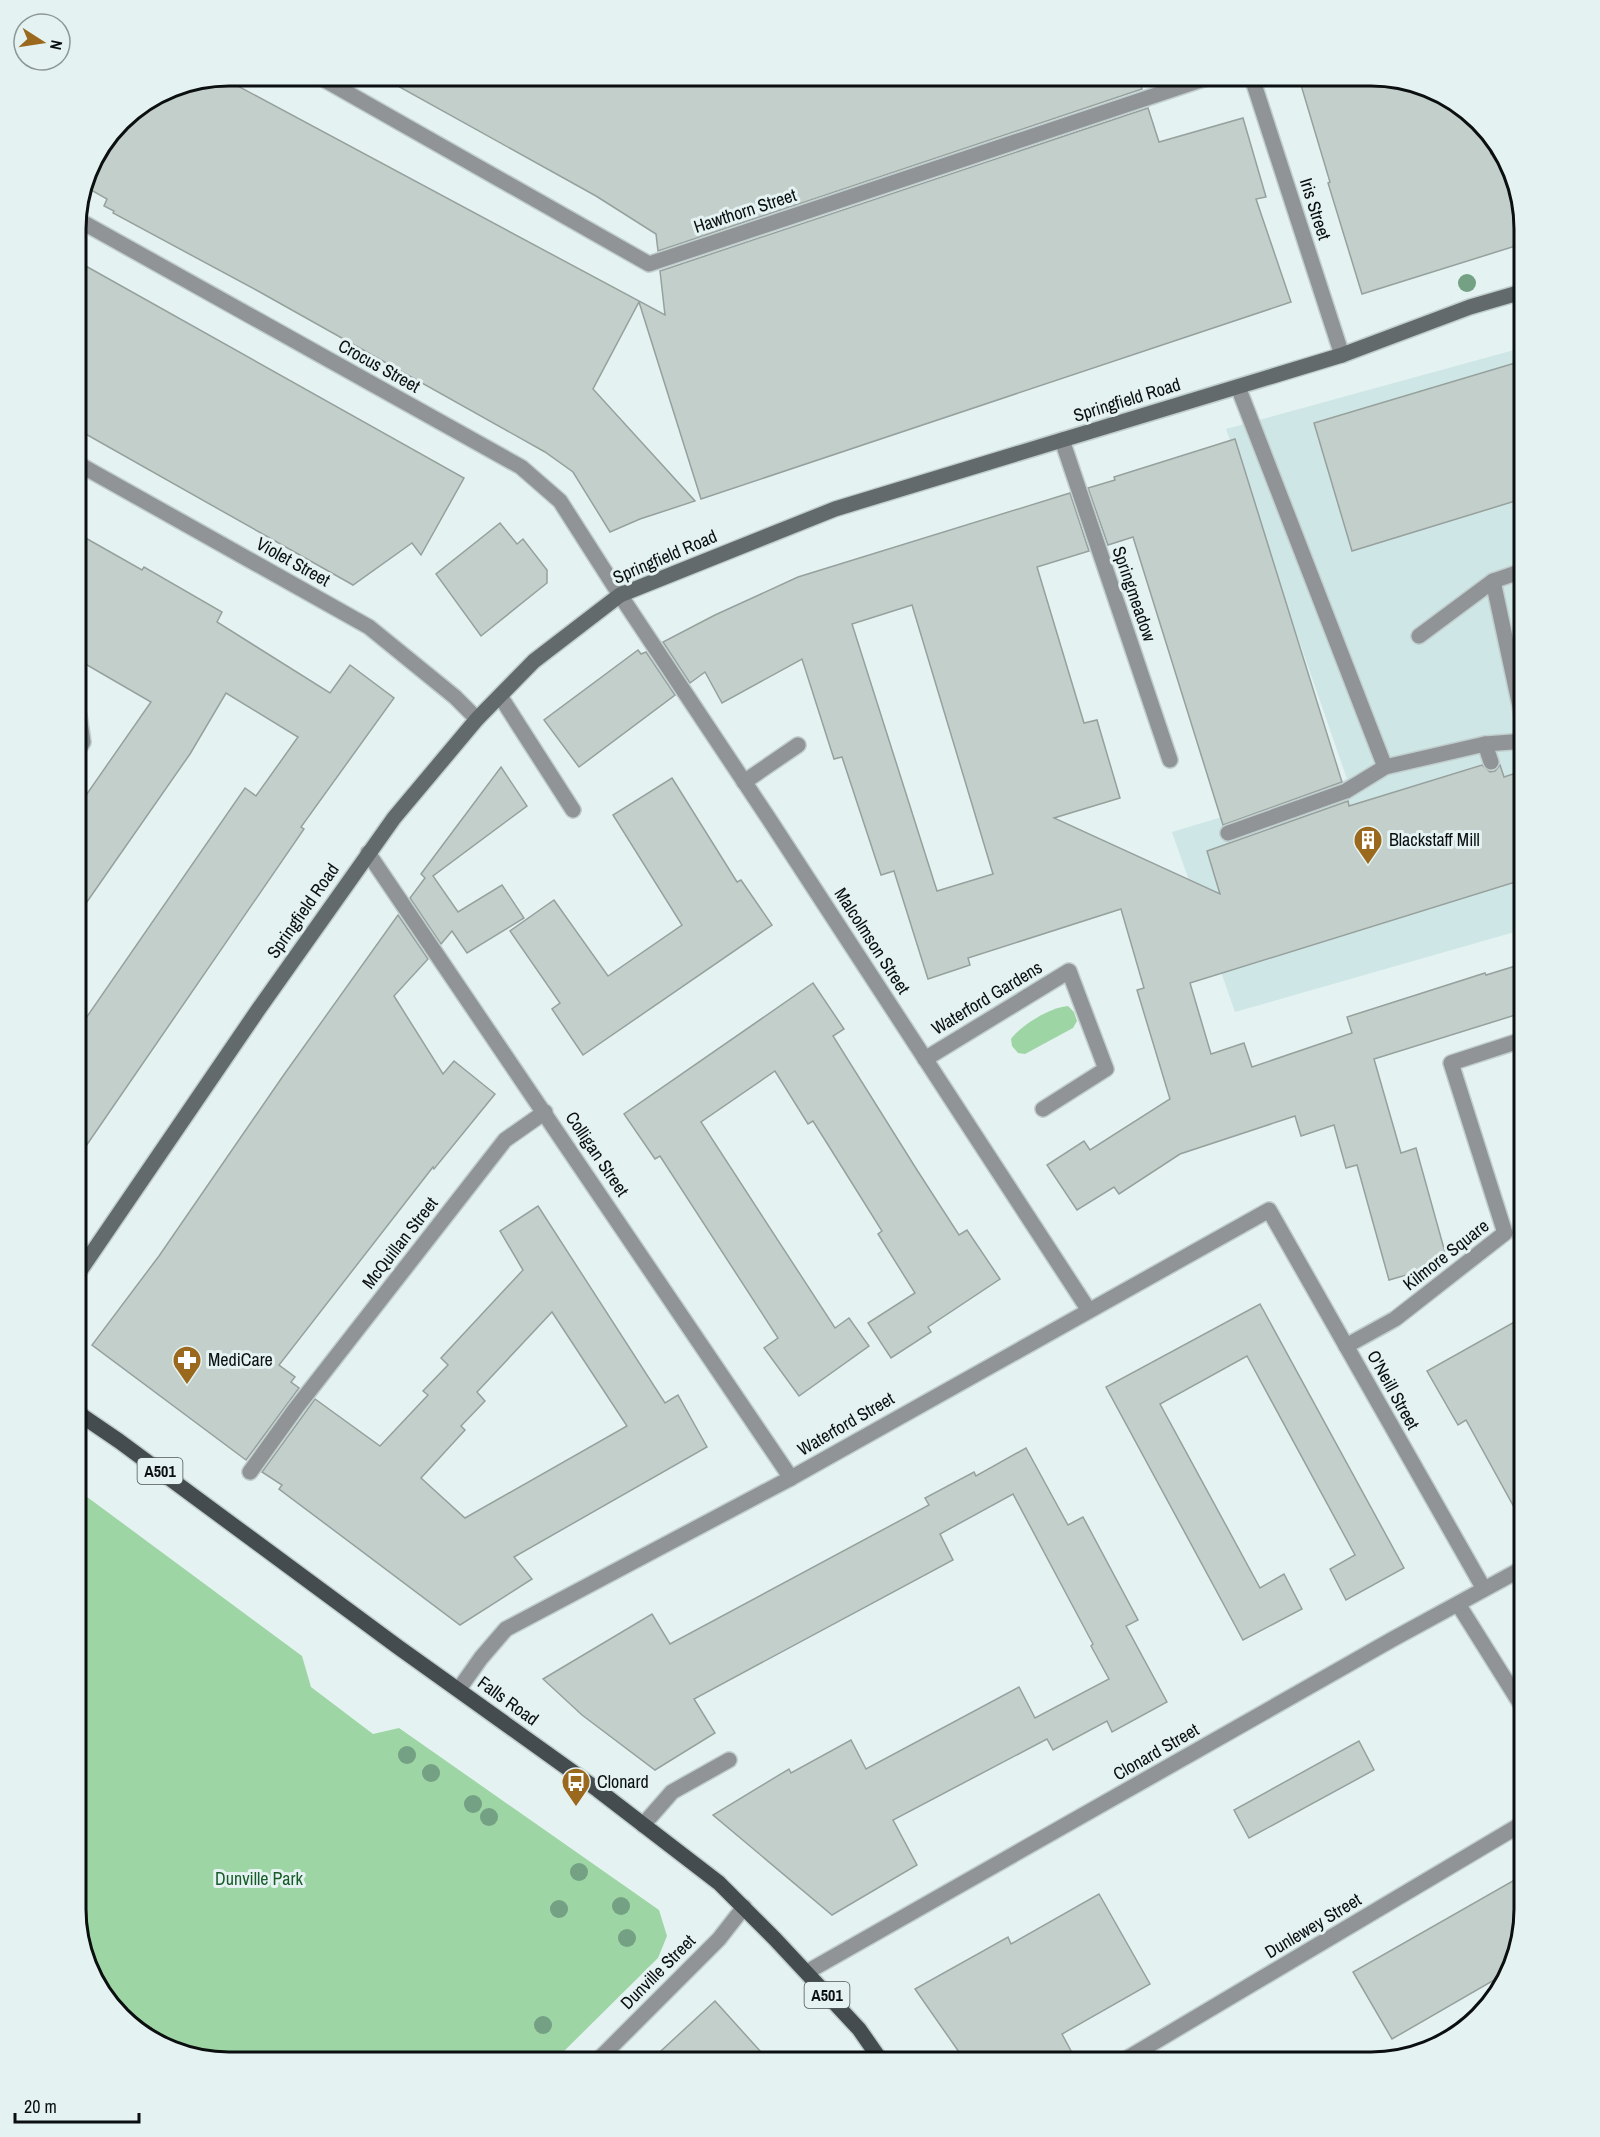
<svg xmlns="http://www.w3.org/2000/svg" width="1600" height="2137" font-family="'Archivo Narrow',sans-serif">
<rect width="100%" height="100%" fill="#e4f2f2"/>
<!-- built -->
<path fill="#cfe6e6" d="M1525,347V929L1235,1012L1172,832L1347,779L1226,429Z"/>
<!-- green -->
<g fill="#9ed5a4">
<path d="M1068,1006L1074,1012L1077,1021L1073,1028L1025,1054L1018,1053L1012,1046L1011,1039C1021,1025 1051,1007 1068,1006Z"/>
<path d="M75,1488L302,1656L311,1687L373,1734L399,1728L659,1910L667,1936L658,1958L553,2062H228L152,2042L101,1994L75,1909Z"/>
</g>
<!-- building -->
<g fill="#c3cfca" stroke="#96a19d" stroke-width="1.5" fill-rule="evenodd">
<path d="M378,75H1138L1142,89L658,251L656,234L596,196Z"/>
<path d="M1298,75H1381L1448,95L1483,128L1491,154L1502,151L1525,228V243L1362,294L1328,183L1330,182Z"/>
<path d="M221,77L665,315L660,271L1148,108L1159,142L1243,118L1266,197L1256,199L1291,302L701,499L639,302L593,389L695,501L640,519L610,532L573,472L545,452L258,291L113,213L114,211L104,206L107,199L84,186L91,161L127,113L170,87Z"/>
<path d="M75,260L464,478L421,555L412,543L353,585L75,428Z"/>
<path d="M1525,360V498L1352,551L1314,423Z"/>
<path d="M1235,439L1342,782L1223,825L1133,537L1108,545L1088,488L1115,480L1114,477Z"/>
<path d="M1070,493L1089,551L1037,567L1084,723L1097,720L1120,798L1054,818L1220,894L1207,851L1348,801L1349,806L1482,765L1490,772L1495,771L1500,765L1504,777L1525,770V879L1190,983L1211,1054L1244,1043L1252,1067L1352,1033L1347,1017L1485,973L1486,975L1525,963V1012L1374,1059L1401,1153L1416,1148L1448,1263L1389,1280L1357,1165L1346,1168L1334,1125L1301,1136L1295,1116L1180,1154L1119,1194L1114,1187L1077,1210L1047,1165L1084,1141L1090,1150L1170,1099L1137,990L1144,988L1121,909L968,958L970,965L928,979L894,871L881,875L842,757L834,759L802,659L722,703L705,672L690,683L663,642L715,615L798,577ZM912,605L993,874L937,891L852,624Z"/>
<path d="M500,523L517,544L523,539L547,570V583L481,636L436,574Z"/>
<path d="M75,532L142,570L144,567L222,612L217,622L330,693L350,665L394,698L301,827L304,829L75,1162V1034L245,788L256,796L298,737L226,693L190,754L75,919V811L151,702L75,658Z"/>
<path d="M638,650L641,654L646,652L675,695L579,767L544,720Z"/>
<path d="M501,767L527,806L433,876L458,912L502,885L524,918L467,953L452,931L441,944L410,898L425,878L421,874Z"/>
<path d="M672,778L737,882L741,880L772,925L583,1055L552,1009L560,1003L510,931L554,900L608,976L682,925L613,815Z"/>
<path d="M398,915L428,959L394,996L443,1074L454,1061L495,1094L434,1169L433,1167L279,1365L295,1377L291,1382L299,1388L246,1460L92,1345L159,1256L283,1076Z"/>
<path d="M813,983L844,1029L833,1036L917,1170L959,1235L967,1230L1000,1279L928,1327L931,1332L891,1358L868,1323L915,1293L878,1234L882,1231L830,1148L813,1121L808,1124L775,1071L701,1122L835,1328L849,1318L869,1346L799,1396L764,1348L778,1338L660,1156L655,1159L624,1114Z"/>
<path d="M538,1206L665,1403L678,1395L707,1447L514,1557L532,1579L460,1625L279,1489L282,1485L262,1472L315,1399L380,1446L428,1395L423,1391L448,1365L441,1358L523,1270L500,1231ZM552,1312L627,1426L465,1518L421,1478L465,1430L461,1426L485,1401L477,1392Z"/>
<path d="M1260,1304L1404,1568L1346,1600L1330,1569L1355,1555L1247,1356L1160,1404L1260,1588L1284,1574L1302,1609L1243,1640L1106,1387Z"/>
<path d="M1525,1316V1527L1466,1420L1458,1425L1427,1371Z"/>
<path d="M1026,1448L1068,1525L1083,1517L1138,1620L1126,1626L1167,1702L1112,1732L1107,1721L1053,1750L1047,1739L893,1820L917,1865L832,1915L713,1815L789,1769L791,1773L851,1740L866,1769L1019,1687L1035,1718L1109,1679L1091,1646L1093,1644L1013,1494L940,1534L953,1560L694,1699L715,1733L655,1770L582,1715L543,1679L652,1614L670,1644L929,1505L925,1498L974,1472L976,1476Z"/>
<path d="M1359,1741L1374,1770L1249,1838L1234,1810Z"/>
<path d="M1525,1874V1909L1508,1972L1392,2039L1353,1972Z"/>
<path d="M1099,1894L1150,1984L1062,2034L1077,2062H966L915,1989L1008,1937L1011,1944Z"/>
<path d="M715,2001L770,2062H649Z"/>
</g>
<g fill="none" stroke-linecap="round" stroke-linejoin="round">
<!-- lane casing -->
<g stroke="#c1cece" stroke-width="18">
<g id="lane">
<path d="M1238,387L1385,767L1485,744L1525,741"/>
<path d="M1062,440L1170,760"/>
<path d="M1493,581L1525,730"/>
<path d="M1419,636L1493,581L1525,570"/>
<path d="M1485,744L1491,762"/>
<path d="M744,782L798,745"/>
<path d="M1228,833L1346,791L1385,767"/>
</g>
</g>
<!-- street casing -->
<g stroke="#c1cece" stroke-width="18">
<g id="street">
<path d="M316,75L649,264L1216,75"/>
<path d="M1251,75L1342,355"/>
<path d="M75,218L521,467L560,501L620,595L769,819L1088,1309"/>
<path d="M75,462L369,627L455,697L477,719"/>
<path d="M500,696L573,810"/>
<path d="M75,754L83,742L79,716L75,714"/>
<path d="M368,853L791,1478"/>
<path d="M925,1059L1069,971L1106,1069L1043,1109"/>
<path d="M1346,1346L1395,1319L1505,1233L1451,1063L1525,1039"/>
<path d="M250,1472L296,1408L505,1140L545,1112"/>
<path d="M1458,1604L1525,1711"/>
<path d="M459,1689L481,1658L506,1629L791,1478L1269,1210L1484,1589"/>
<path d="M643,1825L672,1792L729,1760"/>
<path d="M807,1972L1393,1639L1525,1567"/>
<path d="M596,2062L719,1939L744,1907"/>
<path d="M1121,2062L1525,1822"/>
</g>
</g>
<!-- secondary casing -->
<g stroke="#c1cece" stroke-width="18">
<path id="secondary" d="M75,1278L258,1010L394,818L477,719L534,661L620,595L835,509L1342,355L1470,307L1525,291"/>
</g>
<!-- primary casing -->
<g stroke="#c1cece" stroke-width="18">
<path id="primary" d="M75,1411L119,1441L398,1647L598,1790L719,1883L775,1939L859,2029L882,2062"/>
</g>
<!-- lane -->
<use href="#lane" stroke="#909496" stroke-width="15"/>
<!-- street -->
<use href="#street" stroke="#909496" stroke-width="15"/>
<!-- secondary -->
<use href="#secondary" stroke="#636a6c" stroke-width="15"/>
<!-- primary -->
<use href="#primary" stroke="#444c4f" stroke-width="15"/>
</g>
<!-- trees -->
<g fill="#74a083">
<circle cx="1467" cy="283" r="9"/>
<circle cx="407" cy="1755" r="9"/>
<circle cx="431" cy="1773" r="9"/>
<circle cx="473" cy="1804" r="9"/>
<circle cx="489" cy="1817" r="9"/>
<circle cx="579" cy="1872" r="9"/>
<circle cx="621" cy="1906" r="9"/>
<circle cx="559" cy="1909" r="9"/>
<circle cx="627" cy="1938" r="9"/>
<circle cx="543" cy="2025" r="9"/>
</g>
<!-- icons -->
<defs>
<g id="building-pin" transform="scale(1.5)"><path d="M0 17L-7.5 6A9.5 9.5 0 1 1 7.5 6Z" fill="#9b691d" stroke="#e4f2f2"/><path d="M-4-6H4V6H1V3H-1V6H-4ZM-2.5-4.3h1.7v1.8h-1.7ZM.8-4.3h1.7v1.8H.8ZM-2.5-1h1.7V.8h-1.7ZM.8-1h1.7V.8H.8Z" fill="#fff"/></g>
<g id="pharmacy-pin" transform="scale(1.5)"><path d="M0 17L-7.5 6A9.5 9.5 0 1 1 7.5 6Z" fill="#9b691d" stroke="#e4f2f2"/><path d="M-2-6h4v4h4v4h-4v4h-4v-4h-4v-4h4Z" fill="#fff"/></g>
<g id="bus-pin" transform="scale(1.5)"><path d="M0 17L-7.5 6A9.5 9.5 0 1 1 7.5 6Z" fill="#9b691d" stroke="#e4f2f2"/><path d="M-5-6H5V4H4V6H2V4H-2V6H-4V4H-5ZM-3.5-4V0h7V-4ZM-3.5 1.2v1.5H-2V1.2ZM2 1.2v1.5H3.5V1.2Z" fill="#fff"/></g>
</defs>
<g fill-rule="evenodd">
<use href="#building-pin" x="1368" y="840"/>
<use href="#pharmacy-pin" x="187" y="1360"/>
<use href="#bus-pin" x="576" y="1782"/>
</g>
<g text-anchor="middle" stroke-width="6" stroke-linejoin="round" paint-order="stroke">
<!-- shield labels -->
<g fill="#e4f2f2" stroke="#4c5353" stroke-width="1.5">
<rect x="137.5" y="1458" width="45" height="26" rx="4.5"/>
<rect x="804.5" y="1982" width="45" height="26" rx="4.5"/>
</g>
<g font-size="16" font-weight="bold" fill="#0b0f0f">
<text x="160" y="1477">A501</text>
<text x="827" y="2001">A501</text>
</g>
<!-- street labels -->
<g font-size="18" fill="#0b0f0f" stroke="#e4f2f2">
<text transform="translate(1315 209) rotate(72)" y="6">Iris Street</text>
<text transform="translate(745 211) rotate(-18)" y="6">Hawthorn Street</text>
<text transform="translate(379 366) rotate(29)" y="6">Crocus Street</text>
<text transform="translate(1127 400) rotate(-17)" y="6">Springfield Road</text>
<text transform="translate(665 557) rotate(-23)" y="6">Springfield Road</text>
<text transform="translate(293 562) rotate(29)" y="6">Violet Street</text>
<text transform="translate(1134 594) rotate(71)" y="6">Springmeadow</text>
<text transform="translate(303 911) rotate(-55)" y="6">Springfield Road</text>
<text transform="translate(872 941) rotate(57)" y="6">Malcolmson Street</text>
<text transform="translate(987 998) rotate(-31)" y="6">Waterford Gardens</text>
<text transform="translate(597 1154) rotate(56)" y="6">Colligan Street</text>
<text transform="translate(400 1243) rotate(-52)" y="6">McQuillan Street</text>
<text transform="translate(1446 1255) rotate(-38)" y="6">Kilmore Square</text>
<text transform="translate(1393 1390) rotate(61)" y="6">O'Neill Street</text>
<text transform="translate(846 1424) rotate(-30)" y="6">Waterford Street</text>
<text transform="translate(508 1701) rotate(36)" y="6">Falls Road</text>
<text transform="translate(1156 1752) rotate(-30)" y="6">Clonard Street</text>
<text transform="translate(1313 1926) rotate(-31)" y="6">Dunlewey Street</text>
<text transform="translate(658 1972) rotate(-45)" y="6">Dunville Street</text>
</g>
<!-- poi labels -->
<g font-size="18" fill="#0b0f0f" stroke="#e4f2f2" text-anchor="start">
<text x="1389" y="846">Blackstaff Mill</text>
<text x="208" y="1366">MediCare</text>
<text x="597" y="1788">Clonard</text>
</g>
<!-- park labels -->
<g font-size="18" fill="#185c28" stroke="#e4f2f2">
<text x="259" y="1885">Dunville Park</text>
</g>
</g>
<!-- crop -->
<path d="M0 0H1600V2137H0ZM229 86H1371A143 143 0 0 1 1514 229V1909A143 143 0 0 1 1371 2052H229A143 143 0 0 1 86 1909V229A143 143 0 0 1 229 86Z" fill="#e4f2f2" fill-rule="evenodd"/>
<path fill="none" stroke="#0b0f0f" stroke-width="3" d="M229 86H1371A143 143 0 0 1 1514 229V1909A143 143 0 0 1 1371 2052H229A143 143 0 0 1 86 1909V229A143 143 0 0 1 229 86Z"/>
<!-- north arrow -->
<g transform="translate(42 42) rotate(102)"><circle r="28" fill="#e4f2f2" stroke="#8d9797" stroke-width="1.5"/>
<path d="M0-4.5L10 22L0 15L-10 22Z" fill="#9b691d"/>
<text y="-9" font-size="16" font-weight="bold" text-anchor="middle" fill="#0b0f0f">N</text>
</g>
<!-- scale -->
<path d="M15 2113v9h124v-9" fill="none" stroke="#0b0f0f" stroke-width="3"/>
<text x="24" y="2113" font-size="18" fill="#0b0f0f" stroke="#e4f2f2" stroke-width="4.5" paint-order="stroke">20 m</text>
</svg>
